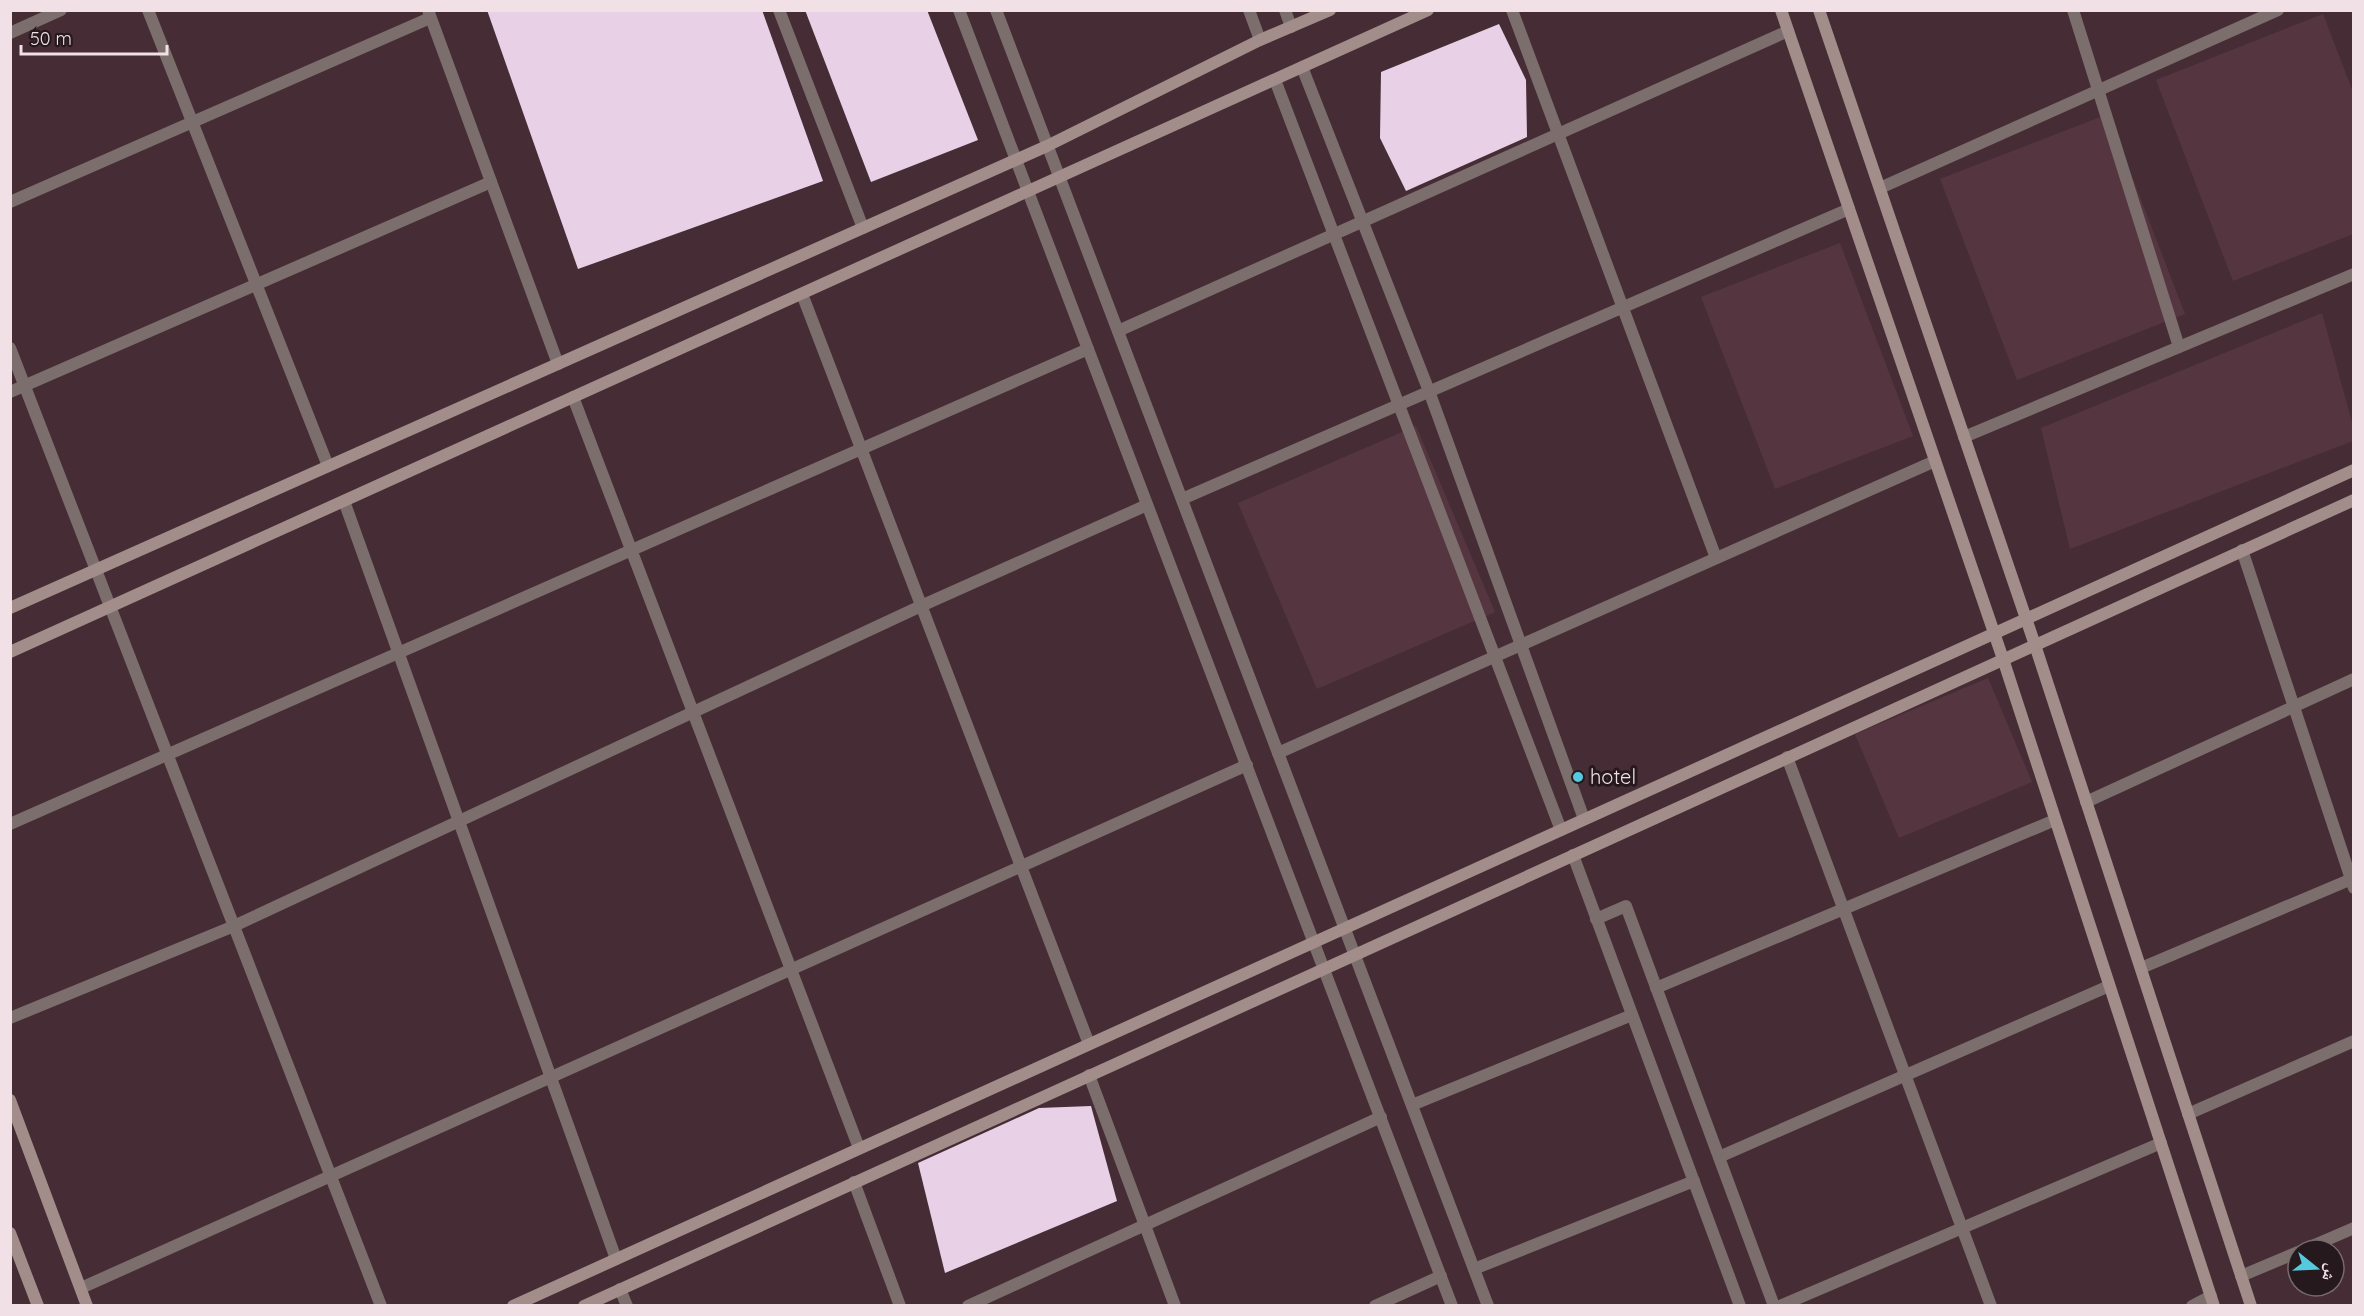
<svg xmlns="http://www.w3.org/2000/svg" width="2364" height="1316" font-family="Quicksand,'Noto Naskh Arabic',sans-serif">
<rect width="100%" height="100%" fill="#462d35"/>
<!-- built -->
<g fill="#553640">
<path d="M2323,14L2353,92V234L2233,281L2156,80Z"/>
<path d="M2108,114L2185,314L2017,380L1940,179Z"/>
<path d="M1840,243L1913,436L1775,489L1701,297Z"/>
<path d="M2322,313L2353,426V441L2070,549L2041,428Z"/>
<path d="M1416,426L1495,612L1317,689L1238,503Z"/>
<path d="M1988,678L2032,782L1899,838L1855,734Z"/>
</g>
<!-- building -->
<g fill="#e8d1e6">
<path d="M487,10H762L823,181L578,269Z"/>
<path d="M805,10H927L978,140L871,182Z"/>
<path d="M1499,24L1526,80L1527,137L1406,191L1380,138L1381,72Z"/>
<path d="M1091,1106L1117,1201L945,1273L918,1163L1039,1108Z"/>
</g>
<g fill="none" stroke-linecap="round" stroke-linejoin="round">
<!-- street -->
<g stroke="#7b6e6c" stroke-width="12">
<path d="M148,10L328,466"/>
<path d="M428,10L558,364"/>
<path d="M779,10L863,228"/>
<path d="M959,10L1452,1306"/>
<path d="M996,10L1488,1306"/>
<path d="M1249,10L1260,40"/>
<path d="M1285,10L1291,27"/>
<path d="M1512,10L1716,558"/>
<path d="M2073,10L2179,347"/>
<path d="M10,33L61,10"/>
<path d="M1302,67L1429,391L1584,819"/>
<path d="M1275,80L1561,830"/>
<path d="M1880,188L2278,10"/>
<path d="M10,202L430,18"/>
<path d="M802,294L1089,1044"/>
<path d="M1118,331L1788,31"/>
<path d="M10,348L381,1306"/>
<path d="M10,392L491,182"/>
<path d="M573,397L859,1148"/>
<path d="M1964,437L2354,274"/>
<path d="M1182,499L1849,209"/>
<path d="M344,501L616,1259"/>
<path d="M2242,550L2354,888"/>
<path d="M1278,753L1935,461"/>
<path d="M1787,757L1991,1306"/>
<path d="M2086,802L2354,679"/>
<path d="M10,824L1088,349"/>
<path d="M1573,855L1740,1306"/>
<path d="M1596,919L1626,906L1774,1306"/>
<path d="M2141,968L2354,878"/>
<path d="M1656,988L2055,820"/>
<path d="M10,1018L234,926L921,606L1147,505"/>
<path d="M1089,1075L1175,1306"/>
<path d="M1412,1105L1632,1015"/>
<path d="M2188,1114L2354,1041"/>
<path d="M1719,1157L2109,986"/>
<path d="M854,1182L900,1306"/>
<path d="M2303,1250L2354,1228"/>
<path d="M1474,1269L1694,1181"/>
<path d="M2241,1276L2298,1252"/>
<path d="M81,1288L1247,765"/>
<path d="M620,1289L627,1306"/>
<path d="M968,1306L1381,1117"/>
<path d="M1375,1306L1441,1276"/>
<path d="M1780,1306L2161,1143"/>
<path d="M2192,1306L2211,1296"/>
</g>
<!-- secondary -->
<g stroke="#a28d8a" stroke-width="12">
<path d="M1781,10L2003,659L2214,1306"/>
<path d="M1819,10L2035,645L2251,1306"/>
<path d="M10,608L1047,146L1260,40L1330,10"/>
<path d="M10,652L1428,10"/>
<path d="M10,1100L87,1306"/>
<path d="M10,1233L38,1306"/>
<path d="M513,1306L2354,470"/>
<path d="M584,1306L2354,500"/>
</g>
</g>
<!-- markers -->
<circle fill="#55cadf" stroke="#25191d" stroke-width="2" cx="1578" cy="777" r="6"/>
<g text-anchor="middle" stroke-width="6" stroke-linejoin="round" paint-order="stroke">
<!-- poi labels -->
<g font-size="20" fill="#f1e0e5" stroke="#25191d" text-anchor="start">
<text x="1590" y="784">hotel</text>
</g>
</g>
<!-- border -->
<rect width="2364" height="1316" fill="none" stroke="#f1e0e5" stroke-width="24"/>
<!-- north arrow -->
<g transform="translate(2316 1268) rotate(108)"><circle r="28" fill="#25191d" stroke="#77696d" stroke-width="1.5"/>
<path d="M0-4.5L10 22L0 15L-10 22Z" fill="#55cadf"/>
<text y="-9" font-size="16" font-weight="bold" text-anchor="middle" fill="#f1e0e5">ش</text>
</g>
<!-- scale -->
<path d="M21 45v9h146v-9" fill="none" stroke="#f1e0e5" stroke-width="3"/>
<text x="30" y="45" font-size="18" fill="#f1e0e5" stroke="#25191d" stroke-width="4.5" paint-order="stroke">50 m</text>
</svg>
